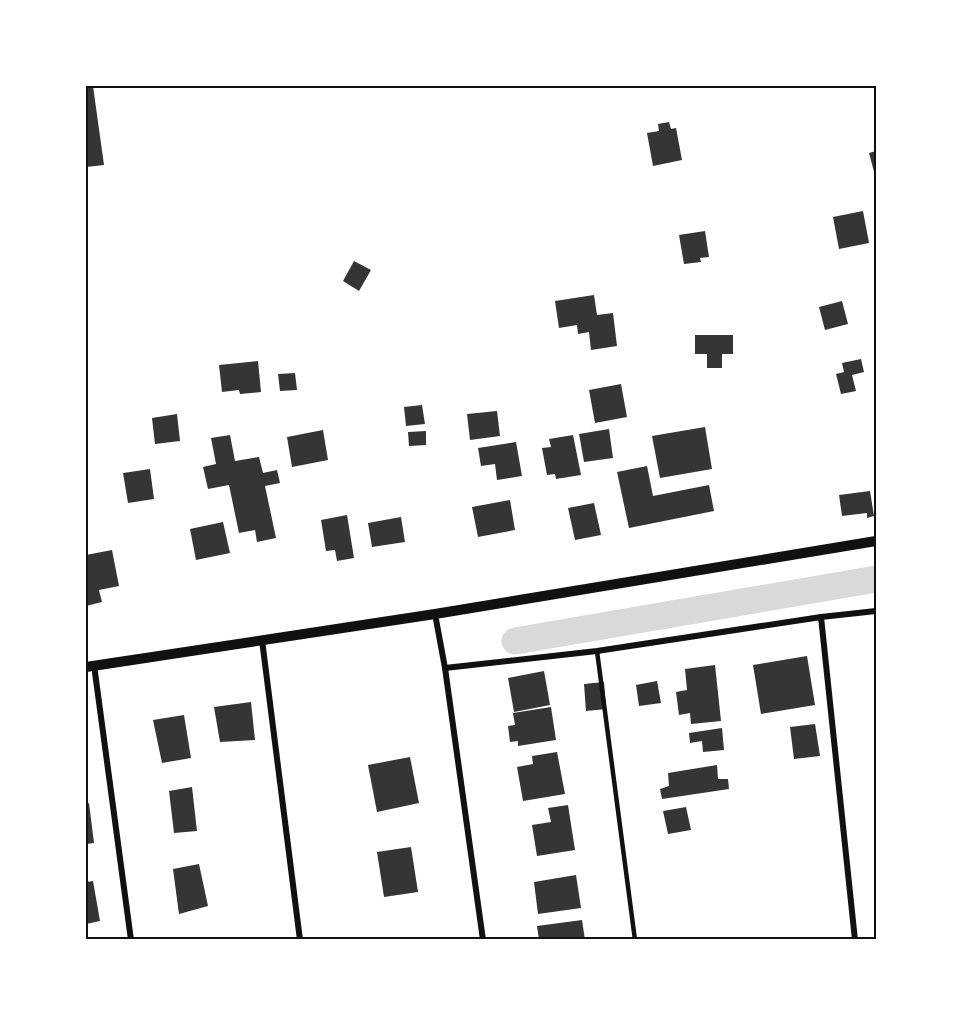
<svg xmlns="http://www.w3.org/2000/svg" width="962" height="1025" font-family="Montserrat,sans-serif">
<rect width="100%" height="100%" fill="#fff"/>
<g fill="none" stroke-linecap="round" stroke-linejoin="round">
<!-- canal -->
<path stroke="#d9d9d9" stroke-width="27" d="M515,641L876,579"/>
</g>
<!-- building -->
<g fill="#353535">
<path d="M86,86H93L104,165L86,167Z"/>
<path d="M669,122L671,129L676,128L682,160L653,166L647,133L659,131L658,124Z"/>
<path d="M876,151V179L869,153Z"/>
<path d="M863,211L869,243L839,249L833,217Z"/>
<path d="M705,231L709,257L700,258L701,262L684,264L679,235Z"/>
<path d="M354,261L371,270L359,291L343,281Z"/>
<path d="M594,295L597,315L613,313L617,346L591,350L589,332L578,334L577,325L559,328L555,301Z"/>
<path d="M842,301L848,324L825,330L819,307Z"/>
<path d="M695,335H733V354H722V368H707V354H695Z"/>
<path d="M861,359L864,372L852,375L856,391L841,394L836,374L844,372L842,363Z"/>
<path d="M258,361L261,392L240,394L239,390L222,392L219,365Z"/>
<path d="M295,373L297,390L280,391L278,374Z"/>
<path d="M621,384L627,417L595,423L589,390Z"/>
<path d="M422,405L425,424L406,426L404,407Z"/>
<path d="M497,411L500,436L470,440L467,414Z"/>
<path d="M177,414L180,441L155,444L152,418Z"/>
<path d="M705,427L712,469L660,478L652,436Z"/>
<path d="M609,429L613,458L584,462L579,434Z"/>
<path d="M323,430L328,460L292,467L287,437Z"/>
<path d="M426,431V445L409,446L408,432Z"/>
<path d="M230,435L235,461L259,457L263,473L277,470L280,483L265,486L276,538L257,542L255,530L239,533L229,485L208,489L203,467L216,464L211,438Z"/>
<path d="M573,435L581,475L556,479L555,474L547,475L542,448L551,447L549,439Z"/>
<path d="M516,442L522,476L497,480L495,464L481,466L478,448Z"/>
<path d="M647,466L653,496L709,485L714,511L629,528L617,472Z"/>
<path d="M150,469L154,499L128,503L123,473Z"/>
<path d="M870,491L874,516L867,518V513L842,516L839,495Z"/>
<path d="M510,500L515,530L478,537L472,507Z"/>
<path d="M594,503L601,535L575,540L568,508Z"/>
<path d="M347,515L354,558L337,561L335,550L326,551L321,520Z"/>
<path d="M401,517L405,542L372,547L368,523Z"/>
<path d="M223,522L230,553L196,560L190,529Z"/>
<path d="M112,550L119,586L99,590L102,602L86,606V555Z"/>
<path d="M807,656L815,705L761,714L753,665Z"/>
<path d="M715,665L721,721L691,724L690,713L679,715L676,692L687,690L685,669Z"/>
<path d="M544,671L550,705L514,712L508,678Z"/>
<path d="M657,681L661,703L639,706L636,685Z"/>
<path d="M604,682L606,709L586,711L584,684Z"/>
<path d="M251,702L255,740L220,742L214,707Z"/>
<path d="M551,707L556,740L518,746V741L510,742L508,726L515,725L513,713Z"/>
<path d="M184,715L191,758L162,763L153,720Z"/>
<path d="M815,724L820,756L794,759L790,727Z"/>
<path d="M722,728L724,750L703,752L702,741L690,743L689,733Z"/>
<path d="M557,752L565,794L523,801L517,767L533,764L532,756Z"/>
<path d="M410,757L419,803L377,812L368,765Z"/>
<path d="M717,765L718,779H728L729,789L662,799L660,789L669,786L668,773Z"/>
<path d="M192,787L197,831L174,833L169,791Z"/>
<path d="M89,803L94,843L86,844V804Z"/>
<path d="M568,805L575,850L537,856L532,825L551,822L548,808Z"/>
<path d="M686,807L691,830L668,834L663,811Z"/>
<path d="M411,847L418,892L384,897L377,852Z"/>
<path d="M199,864L208,906L179,914L173,869Z"/>
<path d="M576,875L581,908L538,914L534,882Z"/>
<path d="M93,881L100,921L86,924V882Z"/>
<path d="M582,920L585,940H539L537,926Z"/>
</g>
<g fill="none" stroke-linecap="round" stroke-linejoin="round">
<!-- service -->
<path stroke="#111" stroke-width="4.5" d="M597,651L635,940"/>
<!-- minor -->
<g stroke="#111" stroke-width="6">
<path d="M435,614L445,668L483,940"/>
<path d="M821,617L855,940"/>
<path d="M262,640L300,940"/>
<path d="M94,665L131,940"/>
<path d="M445,668L597,651L821,617L876,611"/>
</g>
<!-- tertiary -->
<path stroke="#111" stroke-width="10" d="M86,667L435,614L876,541"/>
</g>
<!-- border -->
<rect width="962" height="1025" fill="none" stroke="#ffffff" stroke-width="174"/>
<rect x="87" y="87" width="788" height="851" fill="none" stroke="#111" stroke-width="2"/>
</svg>
